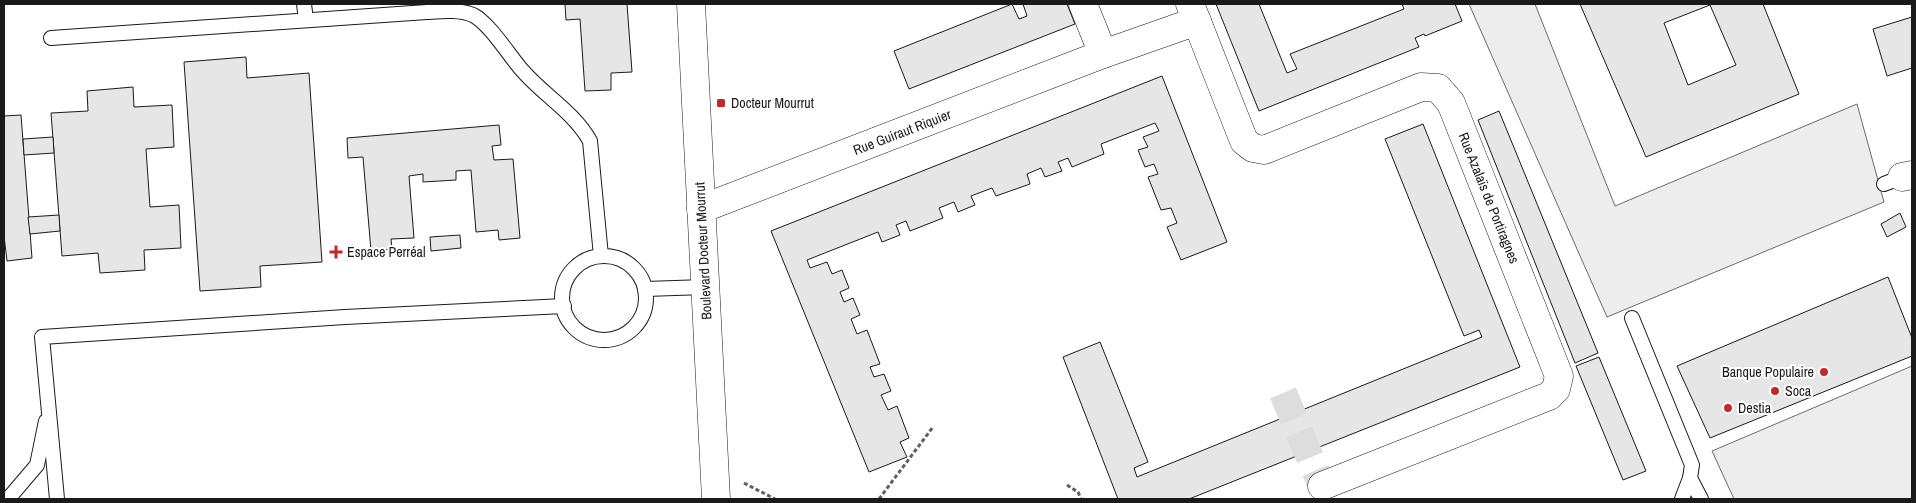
<svg xmlns="http://www.w3.org/2000/svg" width="1916" height="503" font-family="'Archivo Narrow',sans-serif">
<rect width="100%" height="100%" fill="#fff"/>
<!-- parking -->
<g fill="#ededed" stroke="#6a6a6a">
<path d="M1469,4H1535L1615,206L1857,104L1884,202L1607,317Z"/>
<path d="M1912,366V499H1734L1712,451Z"/>
</g>
<!-- building -->
<g fill="#e6e6e6" stroke="#1a1a1a" fill-rule="evenodd">
<path d="M565,4H627L632,72L611,73V90L585,91L580,19L566,20Z"/>
<path d="M1012,4L1019,19L1027,16L1023,4H1067L1075,24L909,89L894,51Z"/>
<path d="M1216,4H1259L1287,73L1297,69L1290,54L1404,9L1402,4H1455L1462,21L1425,36L1424,34L1415,38L1419,47L1259,111Z"/>
<path d="M1580,4H1763L1799,94L1646,157ZM1710,5L1736,65L1688,85L1664,23Z"/>
<path d="M1912,17V68L1887,76L1873,29Z"/>
<path d="M246,57L247,78L309,73L322,262L260,266L261,287L200,291L184,62Z"/>
<path d="M1162,76L1227,242L1181,260L1167,227L1177,223L1171,208L1161,210L1148,177L1158,174L1154,164L1145,167L1138,150L1148,147L1143,137L1159,131L1155,123L1101,144L1104,154L1072,167L1068,158L1058,162L1062,171L1045,177L1041,168L1027,174L1030,184L996,196L992,188L971,196L975,205L958,212L954,202L939,208L943,218L910,231L906,221L896,225L900,235L882,242L878,232L807,260L810,268L827,262L832,274L842,270L849,288L840,292L844,302L853,298L860,315L851,319L857,334L867,330L880,364L870,367L874,377L884,374L891,391L881,395L888,410L897,406L909,438L900,442L907,457L869,472L771,231Z"/>
<path d="M133,87L134,107L172,105L174,147L146,149L150,207L179,205L181,248L144,250L145,270L100,273L98,253L62,256L51,113L88,111L87,91Z"/>
<path d="M1499,111L1598,353L1575,363L1478,120Z"/>
<path d="M21,115L32,258L7,261L4,236V116Z"/>
<path d="M1423,124L1520,367L1189,499H1118L1063,357L1100,342L1148,462L1134,468L1137,477L1482,337L1479,330L1464,336L1385,139Z"/>
<path d="M499,125L501,145L492,146L494,160L513,159L520,238L499,240L498,230L476,232L471,170L456,171V180L423,182V174L409,176L414,238L391,239L392,249L371,251L363,157L348,158L347,138Z"/>
<path d="M53,137L54,153L24,155L23,139Z"/>
<path d="M1900,213L1906,227L1887,237L1881,224Z"/>
<path d="M59,215L60,231L30,234L28,217Z"/>
<path d="M460,235L461,248L431,251L430,237Z"/>
<path d="M1888,277L1912,338V356L1710,438L1677,366Z"/>
<path d="M1599,357L1646,471L1623,480L1576,366Z"/>
</g>
<g fill="none" stroke-linecap="round" stroke-linejoin="round">
<!-- street-tunnel -->
<path stroke="#ddd" stroke-width="28" stroke-dasharray="28 14" stroke-linecap="butt" d="M1283,393L1322,486"/>
<!-- lane casing -->
<g stroke="#1a1a1a" stroke-width="16">
<g id="lane">
<path d="M304,4L306,20"/>
<path d="M51,38L427,12C442,11 459,9 473,15C489,23 509,55 521,69C543,95 573,111 590,141L601,256"/>
<path d="M1884,184L1902,177"/>
<circle cx="604" cy="298" r="42"/>
<path d="M645,289L705,287"/>
<path d="M1632,318L1692,465L1690,478L1682,499"/>
<path d="M1690,478L1701,499"/>
<path d="M8,499L37,465L46,421"/>
<path d="M57,499L42,337L345,317L564,306"/>
</g>
</g>
<!-- street casing -->
<g stroke="#1a1a1a" stroke-width="29">
<g id="street">
<path d="M1083,4L1103,54"/>
<path d="M1190,4L1244,141L1253,148L1264,150L1421,87L1438,88L1451,103L1559,376L1556,389L1549,396L1322,486"/>
<path d="M1902,177L1912,175"/>
<path d="M701,209L1103,54L1197,21"/>
</g>
</g>
<!-- secondary casing -->
<g stroke="#1a1a1a" stroke-width="29">
<path id="secondary" d="M691,4L716,499"/>
</g>
<!-- path -->
<g stroke="#5f5f5f" stroke-width="3" stroke-dasharray="4 2.5" stroke-linecap="butt">
<path d="M744,483L775,499"/>
<path d="M1067,485L1078,492L1081,499"/>
<path d="M879,499L933,427"/>
</g>
<!-- lane -->
<use href="#lane" stroke="#fff" stroke-width="14"/>
<!-- street -->
<use href="#street" stroke="#fff" stroke-width="28"/>
<!-- secondary -->
<use href="#secondary" stroke="#fff" stroke-width="28"/>
</g>
<!-- markers -->
<g fill="#c62828" stroke="#fff" stroke-width="2">
<rect x="716" y="98" width="10" height="10" rx="2.5"/>
<path d="M333.5 244.5h5v5h5v5h-5v5h-5v-5h-5v-5h5z"/>
<circle cx="1824" cy="372" r="5"/>
<circle cx="1775" cy="391" r="5"/>
<circle cx="1728" cy="408" r="5"/>
</g>
<g text-anchor="middle" stroke-width="4" stroke-linejoin="round" paint-order="stroke">
<!-- poi labels -->
<g font-size="14" fill="#1a1a1a" stroke="#fff" text-anchor="start">
<text x="731" y="108">Docteur Mourrut</text>
<text x="347" y="257">Espace Perréal</text>
<text x="1814" y="377" text-anchor="end">Banque Populaire</text>
<text x="1785" y="396">Soca</text>
<text x="1738" y="413">Destia</text>
</g>
<!-- street labels -->
<g font-size="14" fill="#1a1a1a" stroke="#fff">
<text transform="translate(902 132) rotate(-21)" y="5">Rue Guiraut Riquier</text>
<text transform="translate(1489 198) rotate(68)" y="5">Rue Azalaïs de Portiragnes</text>
<text transform="translate(703 251) rotate(-93)" y="5">Boulevard Docteur Mourrut</text>
</g>
</g>
<!-- border -->
<rect width="1916" height="503" fill="none" stroke="#1a1a1a" stroke-width="10"/>
</svg>
